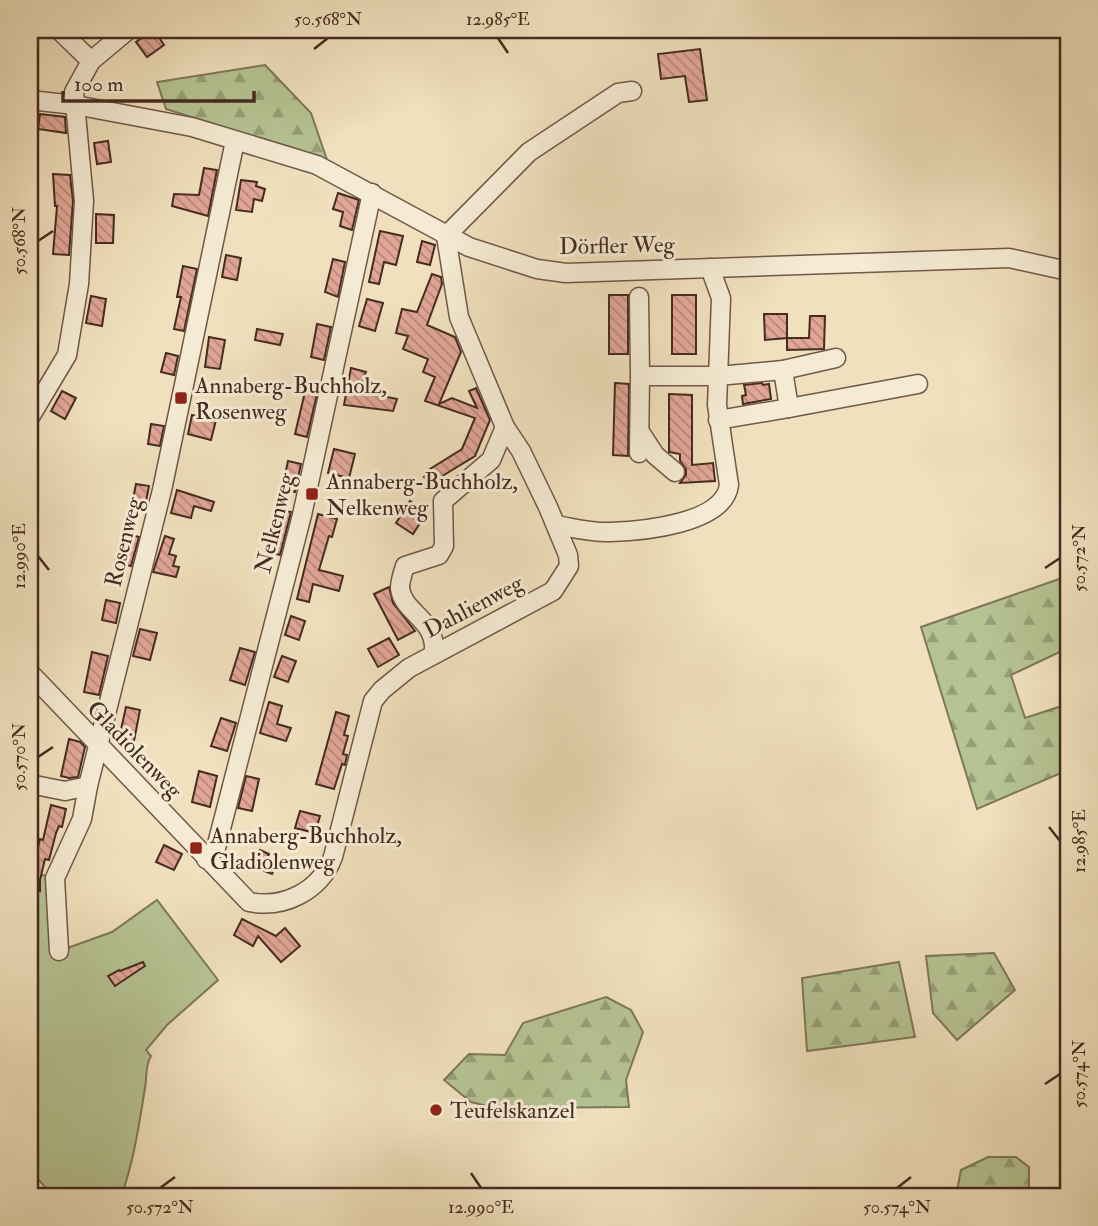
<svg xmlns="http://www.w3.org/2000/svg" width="1098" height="1226" font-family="'IM FELL Double Pica',serif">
<defs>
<pattern id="forest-firs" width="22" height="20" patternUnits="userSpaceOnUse" patternTransform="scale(1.75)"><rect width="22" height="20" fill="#b6c393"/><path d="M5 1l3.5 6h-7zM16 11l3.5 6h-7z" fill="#969f78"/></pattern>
<pattern id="building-back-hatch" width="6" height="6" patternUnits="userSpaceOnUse" patternTransform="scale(1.75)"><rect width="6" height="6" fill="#e1a696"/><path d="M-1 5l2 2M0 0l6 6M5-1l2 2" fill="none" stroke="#b8877a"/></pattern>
</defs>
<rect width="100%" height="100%" fill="#f0e0bd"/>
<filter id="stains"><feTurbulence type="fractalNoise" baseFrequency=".00286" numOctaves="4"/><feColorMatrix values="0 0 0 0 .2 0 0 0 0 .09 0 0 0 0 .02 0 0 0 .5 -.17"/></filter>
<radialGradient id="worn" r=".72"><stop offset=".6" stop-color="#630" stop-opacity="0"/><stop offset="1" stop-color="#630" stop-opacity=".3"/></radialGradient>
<!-- forest -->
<g fill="url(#forest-firs)" stroke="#7e775a" stroke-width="2">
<path d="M265,65L311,113L327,160L166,109L157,82Z"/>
<path d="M1068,576V648L1011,675L1025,718L1068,704V770L977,809L921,627Z"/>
<path d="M994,953L1015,990L957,1040L933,1013L926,956Z"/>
<path d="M899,962L915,1037L807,1051L802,978Z"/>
<path d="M606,997L631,1010L643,1032L626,1080L629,1107L495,1108L471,1102L444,1080L469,1054L505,1055L523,1023Z"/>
<path d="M988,1157H1016L1029,1167V1196H956L961,1170Z"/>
</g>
<!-- garden -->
<path fill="#b6c393" stroke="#7e775a" stroke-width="2" d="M30,872L55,878L59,951L112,932L157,900L218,980L167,1025L146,1050L151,1056C145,1065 147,1078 145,1088C139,1124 134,1162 121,1196H53L30,1170Z"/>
<!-- building -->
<g fill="url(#building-back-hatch)" stroke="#462b21" stroke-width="2">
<path d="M154,30L164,45L147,57L136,42Z"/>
<path d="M700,49L707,100L689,102L685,76L661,79L658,54Z"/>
<path d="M40,114L65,117L66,133L38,129Z"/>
<path d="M108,141L111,162L97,164L94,143Z"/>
<path d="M204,168L217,170L208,216L172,206L174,194L199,195Z"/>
<path d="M53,174L70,175L73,201L69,255L53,254L57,206H55Z"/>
<path d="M241,180L257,182L256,186L265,189L262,201L254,199L252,212L236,210Z"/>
<path d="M338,193L359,200L352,230L340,226L343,212L333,209Z"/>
<path d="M96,214L114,215L113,243H96Z"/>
<path d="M380,231L403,236L396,265L384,262L379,284L369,282Z"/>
<path d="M422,241L435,245L430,265L417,262Z"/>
<path d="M226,255L241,258L237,280L222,277Z"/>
<path d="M333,259L345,262L338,297L325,292Z"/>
<path d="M183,266L197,269L184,331L174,329L181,297H177Z"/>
<path d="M432,274L441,277L442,284L427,325L455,337L461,352L439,404L452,398L477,408L469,391L476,388L490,420L475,456L444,475L436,486L424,477L430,469L462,449L475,418L425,401L435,377L423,372L428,359L403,349L408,336L396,333L402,309L417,312Z"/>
<rect x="609" y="295" width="19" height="59"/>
<rect x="672" y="295" width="24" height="59"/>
<path d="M91,296L106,299L102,326L86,323Z"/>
<path d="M367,299L383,303L375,331L359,326Z"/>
<path d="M764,314H787V338L765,340Z"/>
<path d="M810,316H825L824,349L787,350V338H809Z"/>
<path d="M317,324L331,327L324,360L311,357Z"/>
<path d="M257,329L283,334L280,345L255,340Z"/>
<path d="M209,337L225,340L220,369L205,367Z"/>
<path d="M166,353L178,356L174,375L161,372Z"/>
<path d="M351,368L366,372L362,383L370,385L368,393L397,399L393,411L344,405Z"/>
<path d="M615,383L629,384L628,456L613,455Z"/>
<path d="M762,383L763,385L769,384L771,399L743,404L742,396L746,395L744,385Z"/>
<path d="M62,391L76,398L65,419L51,411Z"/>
<path d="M305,392L317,394L307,437L295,434Z"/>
<path d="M669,394L692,395V465L713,463L715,481L680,483L686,475V469L680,461V454L669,452Z"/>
<path d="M192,415L216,420L211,440L188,434Z"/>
<path d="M151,424L164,426L160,446L148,444Z"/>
<path d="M334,449L355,454L349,478L328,473Z"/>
<path d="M288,461L301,464L295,492L282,489Z"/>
<path d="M136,484L149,486L145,506L132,504Z"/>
<path d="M177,490L214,502L211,511L194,506L191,518L171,513Z"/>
<path d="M410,501L427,512L413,534L396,523Z"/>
<path d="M281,510L291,512L280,555L267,551L274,527L278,528Z"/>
<path d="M318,514L337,519L332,537L329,536L319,570L343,576L339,591L313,584L309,602L297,599Z"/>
<path d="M122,533L139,537L131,566L115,563Z"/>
<path d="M165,536L174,539L169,554L176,556L173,566L179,567L176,577L153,572Z"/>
<path d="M389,587L393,603L415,631L398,640L374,594Z"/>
<path d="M106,600L120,603L116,623L102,620Z"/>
<path d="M291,616L305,621L299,640L285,635Z"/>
<path d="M140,629L157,633L150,660L133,656Z"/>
<path d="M389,638L399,655L378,667L368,649Z"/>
<path d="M240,648L255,652L245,685L230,680Z"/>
<path d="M92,652L108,656L99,695L84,692Z"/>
<path d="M282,656L296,661L288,682L274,677Z"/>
<path d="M269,702L282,706L277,724L291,728L286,741L260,733Z"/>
<path d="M126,707L140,710L133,746L118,743Z"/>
<path d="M336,712L349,716L344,735L348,736L343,754L347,755L345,765L342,764L334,789L316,784Z"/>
<path d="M221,718L236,723L227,751L211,746Z"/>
<path d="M69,739L80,742L85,747L78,777L69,778L61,776Z"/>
<path d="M199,771L217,776L210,807L192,802Z"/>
<path d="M246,776L259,779L252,811L238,808Z"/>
<path d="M51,805L66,809L62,827L59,826L56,833L49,860L45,859L40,880V891L37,890L33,906L30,905V879L40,839L43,840Z"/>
<path d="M300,811L320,816L315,833L295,828Z"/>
<path d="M164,845L182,854L174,870L156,862Z"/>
<path d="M260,850L269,854L267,858L277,862L272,874L254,867Z"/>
<path d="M242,919L276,936L285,928L300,946L281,962L258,936L253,946L234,935Z"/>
<path d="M143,962L145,966L115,986L108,976L119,970L120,971Z"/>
</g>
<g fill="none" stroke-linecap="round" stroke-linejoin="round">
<!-- minor casing -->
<g stroke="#705848" stroke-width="21">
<g id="minor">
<path d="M59,30L91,61"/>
<path d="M30,100L75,105L192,127L317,165L469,247L537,269L566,273L1009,258L1068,271"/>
<path d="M639,297L640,376"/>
<path d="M789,408L918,384"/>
<path d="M30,417L67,355L79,284L84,201L74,92L91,61L128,30"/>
<path d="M718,420L789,408L783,370"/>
<path d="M640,432L655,455L675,472"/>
<path d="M639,453L640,376H718L783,370L836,358"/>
<path d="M556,525C574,528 592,533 610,532C642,531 724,524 729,485L717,405L721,298L710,268"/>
<path d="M434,654C437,618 403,614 400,588C400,581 403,572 405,566L439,555L444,546L443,501L491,460L505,427"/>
<path d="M30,673L249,902C284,909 320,891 333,857L373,701L382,690L409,668L553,591L569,566L568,555L548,507L521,451L505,427L459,317L446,236L529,152L618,93L632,91"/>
<path d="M30,784L65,791L88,786"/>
<path d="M206,859L216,848L302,515L372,193"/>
<path d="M59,951L55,878L82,819L88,786L162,490L235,141"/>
</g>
</g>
<!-- minor -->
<use href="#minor" stroke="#f5ebd4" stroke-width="18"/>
</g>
<!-- ticks -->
<path fill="none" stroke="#462b21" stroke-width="2.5" d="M498,38L508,53M314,49L328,38M38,241L53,231M38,556L49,570M1045,568L1060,558M38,757L53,747M1049,827L1060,841M1045,1084L1060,1074M471,1173L481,1188M160,1188L175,1177M897,1188L911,1177"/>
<!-- markers -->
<g fill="#8f2418" stroke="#f5ebd4" stroke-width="2.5">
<rect x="174" y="391" width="14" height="14" rx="3.5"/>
<rect x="305" y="487" width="14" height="14" rx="3.5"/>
<rect x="189" y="841" width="14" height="14" rx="3.5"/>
<circle cx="436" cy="1110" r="7"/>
</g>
<g text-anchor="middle" stroke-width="6" stroke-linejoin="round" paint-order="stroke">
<!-- street labels -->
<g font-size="23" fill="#462b21" stroke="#f5ebd4">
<text transform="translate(617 245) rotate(-1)" y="8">Dörfler Weg</text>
<text transform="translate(274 523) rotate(-76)" y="8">Nelkenweg</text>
<text transform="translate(123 542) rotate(-76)" y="8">Rosenweg</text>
<text transform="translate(473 606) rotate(-28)" y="8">Dahlienweg</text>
<text transform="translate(135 749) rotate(46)" y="8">Gladiolenweg</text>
</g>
<!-- poi labels -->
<g font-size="23" fill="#462b21" stroke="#f5ebd4" text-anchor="start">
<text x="195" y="393">Annaberg-Buchholz,<tspan x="195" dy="26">Rosenweg</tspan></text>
<text x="326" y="489">Annaberg-Buchholz,<tspan x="326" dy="26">Nelkenweg</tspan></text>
<text x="210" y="843">Annaberg-Buchholz,<tspan x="210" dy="26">Gladiolenweg</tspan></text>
<text x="450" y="1118">Teufelskanzel</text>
</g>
</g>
<!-- margin -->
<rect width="1098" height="1226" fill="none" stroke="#f0e0bd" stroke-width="77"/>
<!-- scale -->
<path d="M63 91v10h191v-10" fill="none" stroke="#462b21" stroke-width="3.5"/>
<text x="74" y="91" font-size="21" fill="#462b21" stroke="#f5ebd4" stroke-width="5" paint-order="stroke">100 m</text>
<rect x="38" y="38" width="1022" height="1150" fill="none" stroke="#462b21" stroke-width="2.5"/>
<g font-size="18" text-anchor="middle" fill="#462b21">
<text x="328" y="25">50.568°N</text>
<text x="498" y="25">12.985°E</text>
<text transform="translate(19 241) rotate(-90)" y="6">50.568°N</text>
<text transform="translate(19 556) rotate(-90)" y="6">12.990°E</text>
<text transform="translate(1079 558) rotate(-90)" y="6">50.572°N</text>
<text transform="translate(19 757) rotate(-90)" y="6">50.570°N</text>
<text transform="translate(1079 841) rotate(-90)" y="6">12.985°E</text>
<text transform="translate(1079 1074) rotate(-90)" y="6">50.574°N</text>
<text x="160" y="1213">50.572°N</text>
<text x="481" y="1213">12.990°E</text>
<text x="897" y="1213">50.574°N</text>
</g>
<rect width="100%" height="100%" filter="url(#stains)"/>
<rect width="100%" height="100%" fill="url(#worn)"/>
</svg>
